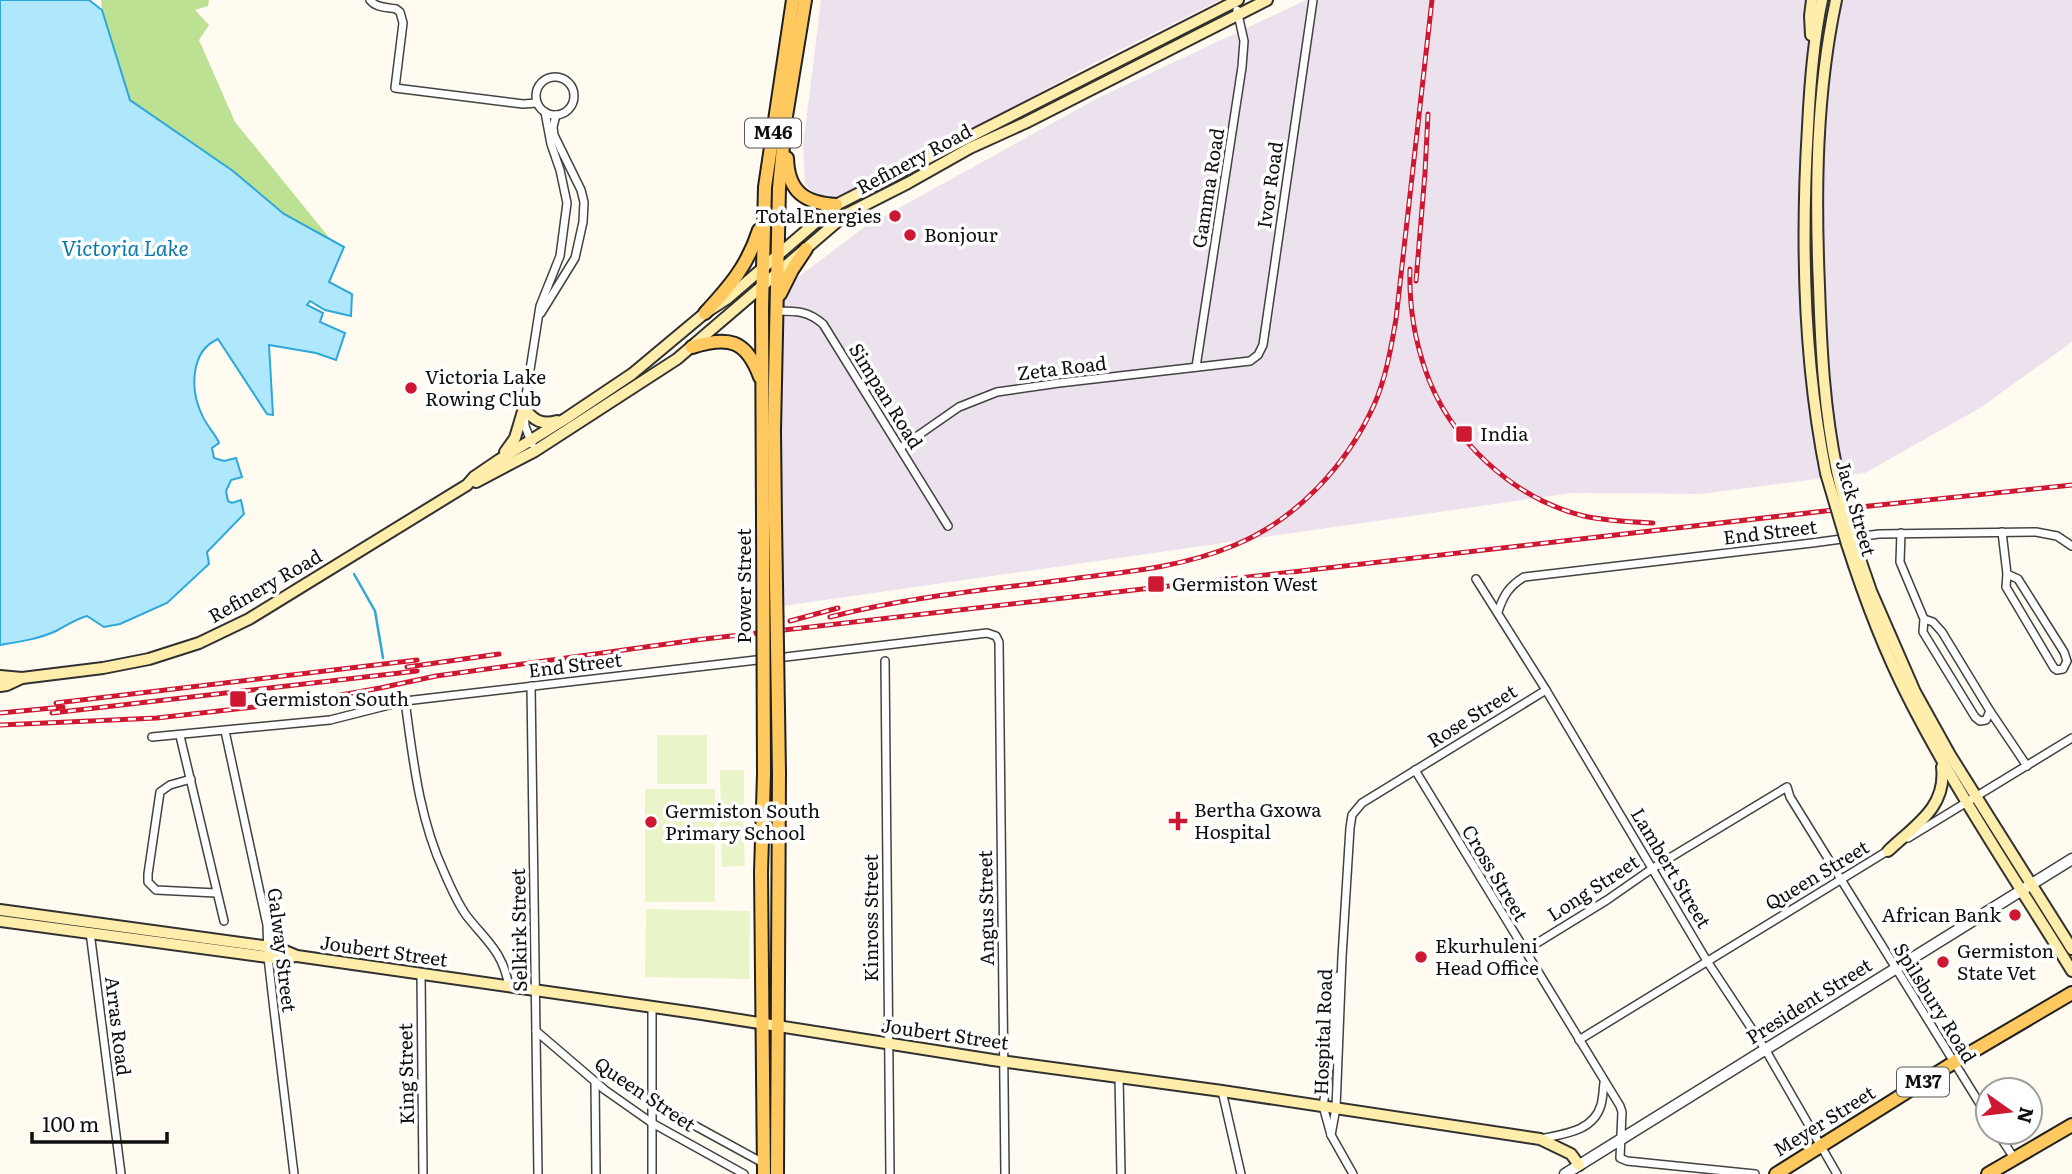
<svg xmlns="http://www.w3.org/2000/svg" width="2072" height="1174" font-family="Literata,serif">
<rect width="100%" height="100%" fill="#fffbf0"/>
<!-- industrial -->
<g fill="#ece2ee">
<path d="M821,0H1220L1088,66L859,192L833,201L818,196L805,185L803,146Z"/>
<path d="M1306,0H2072V342L1980,408L1865,473L1700,494L1572,493L783,606L781,290L866,226L1100,97Z"/>
</g>
<!-- forest -->
<path fill="#bde193" d="M101,0H209L208,6L195,10L209,25L199,40L235,122L332,241L284,214L233,171L130,100L102,10Z"/>
<!-- pitch -->
<g fill="#e9f4c8">
<rect x="657" y="735" width="50" height="49"/>
<path d="M720,770H744V815L721,816Z"/>
<rect x="645" y="789" width="70" height="113"/>
<path d="M743,820L745,866L722,867L720,821Z"/>
<path d="M646,909L750,911L749,979L645,977Z"/>
</g>
<!-- water -->
<path fill="#afe7fc" stroke="#2ea7db" stroke-width="2" d="M0,0H89L102,10L130,100L233,171L284,214L344,247L329,282L352,294L351,316L325,310L310,301L307,305L323,313L320,322L345,333L336,360L316,353L269,345L273,415L267,414L218,339C190,351 190,390 202,415C206,425 217,436 219,443L212,448L214,458L224,461L236,458L242,477L231,480L226,491L228,501L232,503L241,500L244,514L207,552L209,564L167,603L120,624L104,627L87,616C74,620 67,625 56,631C39,639 18,642 0,645Z"/>
<g fill="none" stroke-linecap="round" stroke-linejoin="round">
<!-- stream -->
<path stroke="#2ea7db" stroke-width="2.5" d="M354,574L375,611L383,658"/>
<!-- minor casing -->
<g stroke="#424242" stroke-width="10">
<g id="minor">
<path d="M370,0C376,8 387,7 396,9L400,12L403,23L395,88L523,104L537,103"/>
<circle cx="555" cy="96" r="19"/>
<path d="M777,311C797,311 808,311 823,324L948,526"/>
<path d="M541,313L575,258L583,222L584,202L581,190L554,135L553,127L556,115"/>
<path d="M1196,367L1242,67L1244,41L1237,10"/>
<path d="M532,444L525,426L524,408L540,306L560,256L567,203L560,170L551,144L545,112"/>
<path d="M900,448L959,407L997,392L1059,383L1250,361L1258,355L1263,345L1313,0"/>
<path d="M2002,532L2007,574L2006,587L2054,668L2057,670L2063,669L2067,661L2064,652L2018,579L2007,574"/>
<path d="M1901,533L1900,562L1924,619L1923,632L1975,717L1980,721L1986,720L1990,711L1942,632L1933,622L1924,619"/>
<path d="M1476,579L1546,690L1707,961L1765,1049L1837,1174"/>
<path d="M1498,612C1503,596 1509,586 1524,577L1812,543L1879,534L2036,532L2057,536L2072,546"/>
<path d="M777,658L987,633L996,636L999,642L1005,1174"/>
<path d="M885,661L890,1174"/>
<path d="M531,686L538,1174"/>
<path d="M405,701C413,759 419,818 444,872C450,886 457,902 466,915C486,941 503,951 509,987"/>
<path d="M1990,711L2027,766"/>
<path d="M225,731L267,925L268,957L274,1010L294,1174"/>
<path d="M180,736L224,921"/>
<path d="M152,737L330,720L405,701L765,659"/>
<path d="M1415,770L1620,1106L1622,1112L1620,1158L1627,1161L1755,1174"/>
<path d="M191,779L170,785L160,792L148,874V882L156,890L216,893"/>
<path d="M1908,838L2072,738"/>
<path d="M90,932L121,1174"/>
<path d="M1524,951L1607,900L1653,868L1787,787L1790,797L1988,1117"/>
<path d="M421,974L423,1174"/>
<path d="M1338,976L1331,1055L1323,1106L1331,1135L1353,1174"/>
<path d="M652,1008V1174"/>
<path d="M536,1031L605,1090L652,1123L744,1174"/>
<path d="M1579,1040L1889,850"/>
<path d="M1119,1076L1121,1174"/>
<path d="M595,1082L596,1174"/>
<path d="M1222,1091L1241,1174"/>
<path d="M652,1100L690,1123L765,1164"/>
<path d="M1997,1132L2014,1158"/>
<path d="M1331,1135L1336,1108L1342,957L1350,828L1352,815L1362,803L1546,690"/>
<path d="M1540,1139C1563,1134 1593,1132 1601,1105C1603,1098 1603,1090 1604,1083"/>
</g>
</g>
<!-- tertiary casing -->
<g stroke="#424242" stroke-width="13">
<path id="tertiary" d="M1565,1174L2072,859"/>
</g>
<!-- secondary casing -->
<g stroke="#313131" stroke-width="14">
<g id="secondary">
<path d="M1822,0C1813,42 1810,85 1808,127C1801,240 1804,363 1826,473"/>
<path d="M1836,0C1816,94 1815,191 1819,286C1821,348 1824,409 1837,471"/>
<path d="M1811,35L1810,16L1812,0"/>
<path d="M524,408C534,421 542,425 557,421"/>
<path d="M505,452L515,438L524,408"/>
<path d="M476,482L535,451L677,359L845,215L908,183L970,148L1025,123L1267,0"/>
<path d="M1854,542L1871,591L1915,692L1950,755L2072,949"/>
<path d="M1847,544C1864,597 1883,648 1908,697C1956,792 2016,880 2072,971"/>
<path d="M0,676L22,678L103,668L149,659L199,643L249,619L467,485L474,477L499,460L565,419L632,374L705,313L728,298L836,205L1238,0"/>
<path d="M0,686L7,685L22,678"/>
<path d="M1888,851C1914,826 1947,808 1942,767"/>
<path d="M0,910L278,948L297,956L702,1014L993,1060L1222,1091L1540,1139L1571,1154L1579,1165"/>
<path d="M0,921L268,957L278,959L295,956"/>
</g>
</g>
<!-- primary casing -->
<g stroke="#202020" stroke-width="16">
<g id="primary">
<path d="M787,158C788,192 805,203 836,205"/>
<path d="M780,294L792,270L806,249"/>
<path d="M705,313C730,286 748,265 759,230"/>
<path d="M692,347C728,336 746,339 760,377"/>
<path d="M763,520L762,308L765,187L793,0"/>
<path d="M775,520L774,431L779,188L786,116L805,0"/>
<path d="M764,1174L761,872L764,774"/>
<path d="M777,1174L779,773"/>
<path d="M1776,1174L1953,1063L2072,993"/>
<path d="M1988,1174L2072,1125"/>
</g>
</g>
<!-- minor -->
<use href="#minor" stroke="#fff" stroke-width="7"/>
<!-- tertiary -->
<use href="#tertiary" stroke="#fff" stroke-width="10"/>
<!-- secondary -->
<use href="#secondary" stroke="#ffedab" stroke-width="10"/>
<!-- primary -->
<use href="#primary" stroke="#ffc960" stroke-width="12"/>
<!-- rail casing -->
<g stroke="#ce1832" stroke-width="5">
<g id="rail">
<path d="M1410,269C1409,303 1414,337 1425,369C1448,438 1513,499 1584,516C1606,521 1630,522 1653,523"/>
<path d="M1416,281L1425,173L1428,114"/>
<path d="M830,617C914,595 1000,589 1086,577C1137,571 1188,565 1235,545C1296,520 1347,465 1374,405C1386,378 1391,348 1396,319L1432,0"/>
<path d="M790,621L838,608"/>
<path d="M407,667L499,654"/>
<path d="M56,703L417,660"/>
<path d="M0,713L63,707"/>
<path d="M52,713L417,671"/>
<path d="M0,725L157,718L307,701L380,688L436,676L696,640L1860,507L2072,485"/>
</g>
</g>
<!-- rail -->
<use href="#rail" stroke="#fff" stroke-width="2.5" stroke-dasharray="8" stroke-linecap="butt"/>
<!-- secondary-bridge casing -->
<g stroke="#313131" stroke-width="14" stroke-linecap="butt">
<g id="secondary-bridge">
<path d="M1837,471L1854,542"/>
<path d="M1826,473L1847,544"/>
</g>
</g>
<!-- primary-bridge casing -->
<g stroke="#202020" stroke-width="16" stroke-linecap="butt">
<g id="primary-bridge">
<path d="M763,520L764,774"/>
<path d="M775,520L779,773"/>
</g>
</g>
<!-- secondary-bridge -->
<use href="#secondary-bridge" stroke="#ffedab" stroke-width="10"/>
<!-- primary-bridge -->
<use href="#primary-bridge" stroke="#ffc960" stroke-width="12"/>
</g>
<!-- markers -->
<g fill="#ce1832" stroke="#fff" stroke-width="2.5">
<circle cx="895" cy="216" r="7"/>
<circle cx="910" cy="235" r="7"/>
<circle cx="411" cy="388" r="7"/>
<rect x="1455" y="425" width="18" height="18" rx="3.5"/>
<rect x="1147" y="575" width="18" height="18" rx="3.5"/>
<rect x="229" y="690" width="18" height="18" rx="3.5"/>
<path d="M1174.5 810.5h7v7h7v7h-7v7h-7v-7h-7v-7h7z"/>
<circle cx="651" cy="822" r="7"/>
<circle cx="2015" cy="915" r="7"/>
<circle cx="1421" cy="957" r="7"/>
<circle cx="1943" cy="962" r="7"/>
</g>
<g text-anchor="middle" stroke-width="7" stroke-linejoin="round" paint-order="stroke">
<!-- shield labels -->
<g fill="#fff" stroke="#575757" stroke-width="2">
<rect x="745" y="118.5" width="56" height="29" rx="5"/>
<rect x="1897" y="1067.5" width="52" height="29" rx="5"/>
</g>
<g font-size="18" font-weight="bold" fill="#0f0f0f">
<text x="773" y="139">M46</text>
<text x="1923" y="1088">M37</text>
</g>
<!-- street labels -->
<g font-size="19" fill="#0f0f0f" stroke="#fff">
<text transform="translate(914 159) rotate(-28)" y="7">Refinery Road</text>
<text transform="translate(1270 185) rotate(-82)" y="7">Ivor Road</text>
<text transform="translate(1208 188) rotate(-81)" y="7">Gamma Road</text>
<text transform="translate(1062 368) rotate(-7)" y="7">Zeta Road</text>
<text transform="translate(886 396) rotate(58)" y="7">Simpan Road</text>
<text transform="translate(1856 508) rotate(74)" y="7">Jack Street</text>
<text transform="translate(1770 532) rotate(-7)" y="7">End Street</text>
<text transform="translate(265 586) rotate(-30)" y="7">Refinery Road</text>
<text transform="translate(744 586) rotate(-90)" y="7">Power Street</text>
<text transform="translate(575 665) rotate(-7)" y="7">End Street</text>
<text transform="translate(1472 716) rotate(-32)" y="7">Rose Street</text>
<text transform="translate(1671 868) rotate(59)" y="7">Lambert Street</text>
<text transform="translate(1495 873) rotate(59)" y="7">Cross Street</text>
<text transform="translate(1817 875) rotate(-31)" y="7">Queen Street</text>
<text transform="translate(1593 888) rotate(-33)" y="7">Long Street</text>
<text transform="translate(986 908) rotate(-91)" y="7">Angus Street</text>
<text transform="translate(871 918) rotate(-90)" y="7">Kinross Street</text>
<text transform="translate(519 930) rotate(-91)" y="7">Selkirk Street</text>
<text transform="translate(282 950) rotate(83)" y="7">Galway Street</text>
<text transform="translate(384 951) rotate(8)" y="7">Joubert Street</text>
<text transform="translate(1809 1001) rotate(-32)" y="7">President Street</text>
<text transform="translate(1935 1003) rotate(58)" y="7">Spilsbury Road</text>
<text transform="translate(118 1026) rotate(83)" y="7">Arras Road</text>
<text transform="translate(1323 1032) rotate(-88)" y="7">Hospital Road</text>
<text transform="translate(945 1034) rotate(8)" y="7">Joubert Street</text>
<text transform="translate(406 1074) rotate(-91)" y="7">King Street</text>
<text transform="translate(645 1094) rotate(34)" y="7">Queen Street</text>
<text transform="translate(1824 1121) rotate(-32)" y="7">Meyer Street</text>
</g>
<!-- poi labels -->
<g font-size="19" fill="#0f0f0f" stroke="#fff" text-anchor="start">
<text x="881" y="223" text-anchor="end">TotalEnergies</text>
<text x="924" y="242">Bonjour</text>
<text x="425" y="384">Victoria Lake<tspan x="425" dy="22">Rowing Club</tspan></text>
<text x="1480" y="441">India</text>
<text x="1172" y="591">Germiston West</text>
<text x="254" y="706">Germiston South</text>
<text x="1194" y="817">Bertha Gxowa<tspan x="1194" dy="22">Hospital</tspan></text>
<text x="665" y="818">Germiston South<tspan x="665" dy="22">Primary School</tspan></text>
<text x="2001" y="922" text-anchor="end">African Bank</text>
<text x="1435" y="953">Ekurhuleni<tspan x="1435" dy="22">Head Office</tspan></text>
<text x="1957" y="958">Germiston<tspan x="1957" dy="22">State Vet</tspan></text>
</g>
<!-- water labels -->
<g font-size="21" font-style="italic" fill="#0a77ae" stroke="#fff">
<text x="125" y="256">Victoria Lake</text>
</g>
</g>
<!-- north arrow -->
<g transform="translate(2009 1111) rotate(104)"><circle r="33" fill="#ffffff" stroke="#9f9f9f" stroke-width="2"/>
<path d="M0-5L12 26L0 18L-12 26Z" fill="#ce1832"/>
<text y="-10" font-size="19" font-weight="bold" text-anchor="middle" fill="#0f0f0f">N</text>
</g>
<!-- scale -->
<path d="M32 1132v10h135v-10" fill="none" stroke="#0f0f0f" stroke-width="3.5"/>
<text x="42" y="1132" font-size="21" fill="#0f0f0f" stroke="#ffffff" stroke-width="5" paint-order="stroke">100 m</text>
</svg>
